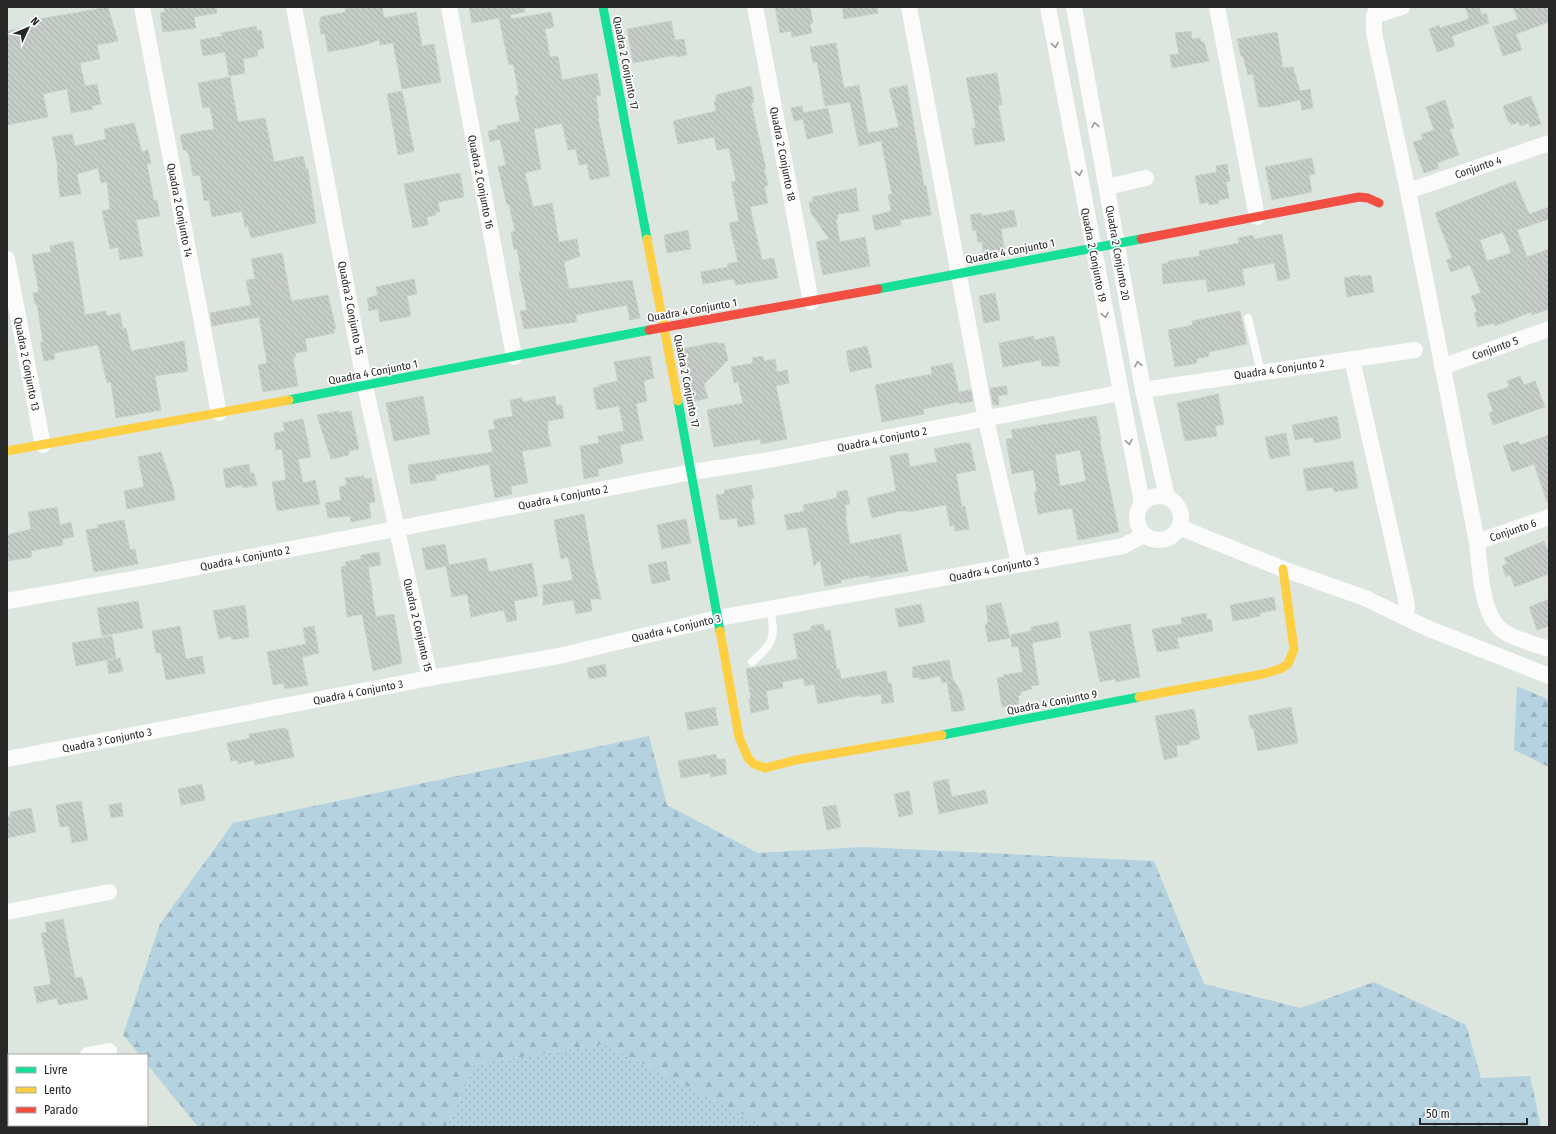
<svg xmlns="http://www.w3.org/2000/svg" width="1556" height="1134" font-family="'Fira Sans Condensed',sans-serif">
<defs>
<pattern id="grass-dots" width="8" height="8" patternUnits="userSpaceOnUse"><rect width="8" height="8" fill="#b4d2e0"/><path d="M2 2h.1M6 6h.1" fill="none" stroke="#9bb4c0" stroke-width="1.8" stroke-linecap="round"/></pattern>
<pattern id="forest-firs" width="22" height="20" patternUnits="userSpaceOnUse"><rect width="22" height="20" fill="#b4d2e0"/><path d="M5 1l3.5 6h-7zM16 11l3.5 6h-7z" fill="#9bb4c0"/></pattern>
<pattern id="building-back-hatch" width="6" height="6" patternUnits="userSpaceOnUse"><rect width="6" height="6" fill="#c5ccc7"/><path d="M-1 5l2 2M0 0l6 6M5-1l2 2" fill="none" stroke="#a9afab"/></pattern>
</defs>
<rect width="100%" height="100%" fill="#dce6df"/>
<!-- grass -->
<path fill="url(#grass-dots)" d="M604,1044L768,1127H446L475,1064Z"/>
<!-- forest -->
<g fill="url(#forest-firs)">
<path d="M1517,686L1549,700V767L1514,750Z"/>
<path d="M649,736L667,805L758,853L862,847L1154,861L1204,984L1301,1008L1374,982L1466,1025L1481,1078L1530,1076L1541,1127H768L604,1044L475,1064L446,1127H198L147,1064V1055H140L123,1035L160,924L233,823Z"/>
</g>
<!-- building -->
<g fill="url(#building-back-hatch)" stroke="#c9d1cb" fill-rule="evenodd">
<path d="M108,7L118,41L97,45L100,59L80,63L85,86L97,84L101,104L92,106L93,109L71,113L67,89L43,94L48,117L7,125V31L40,25L39,19Z"/>
<path d="M164,7H216L217,13L194,17L196,28L163,32L160,13L165,12Z"/>
<path d="M356,7H382L384,18L416,12L422,46L434,44L441,82L402,89L393,43L380,45L379,40L364,45L328,52L325,34H321L319,22H321L320,17L346,12L345,9Z"/>
<path d="M469,7H524L525,12L510,15L511,19L551,12L554,27L545,29L550,57L558,56L562,80L597,73L601,95L596,96L599,117L598,118L610,176L590,180L587,164L579,165L576,149L568,150L562,123L534,129L541,169L525,173L533,207L552,203L559,242L577,239L580,256L564,262L569,289L632,280L640,318L630,320L627,305L576,315L577,322L524,329L520,311L527,310L519,272L521,271L517,249L514,250L511,232L515,231L509,204L507,205L498,167L506,165L500,139L490,142L488,131L497,129V126L520,121L515,96L519,95L513,64L509,65L499,18L472,23Z"/>
<path d="M775,7H810L813,23L810,24L812,33L792,37L791,31L780,33Z"/>
<path d="M842,7H877L878,13L844,19Z"/>
<path d="M1465,7H1479L1482,15L1486,13L1489,23L1452,36L1455,46L1437,52L1429,29L1439,25L1440,28L1466,20L1469,18Z"/>
<path d="M1513,7H1549V22L1516,34L1522,50L1503,56L1493,27L1518,19Z"/>
<path d="M671,21L675,40L684,39L687,55L676,57L675,55L633,63L627,29Z"/>
<path d="M256,26L257,31L261,30L264,48L257,50L258,56L243,59L245,73L229,76L225,52L203,56L200,40L222,36L221,33Z"/>
<path d="M1191,31L1192,39L1200,38L1201,42H1204L1209,61L1172,68L1170,55L1179,54L1175,33Z"/>
<path d="M1277,32L1283,68L1293,67L1300,91L1310,89L1313,108L1302,110L1300,100L1268,107H1259L1253,74L1248,75L1243,56H1241L1237,39Z"/>
<path d="M836,43L844,88L859,85L868,133L899,127L889,89L907,85L924,186H926L931,215L900,220L901,225L875,230L872,216L891,211L888,195L892,194L881,141L859,146L850,102L825,106L817,62L813,63L810,47Z"/>
<path d="M997,73L1002,105H998L1005,141L975,145L972,128H976L966,78Z"/>
<path d="M230,77L238,122L265,118L274,162L303,156L306,169H308L309,176L316,223L251,238L248,226L245,227L242,211L212,217L209,200L204,201L200,175L193,176L189,155L186,150H183L180,135L214,129L210,107L203,108L198,83Z"/>
<path d="M751,86L754,102L751,103L766,169H764L768,185L764,186L768,203L750,207L762,260L774,258L778,278L736,285L733,279L703,284L701,272L728,267L727,264L738,262L729,223L739,221L731,182L736,181L729,148L717,150L714,137L678,144L673,121L716,111L714,101H716V95Z"/>
<path d="M402,91L414,151L398,155L387,94Z"/>
<path d="M1531,96L1541,124L1530,127L1529,123L1520,126L1519,122L1511,125L1510,121L1508,122L1503,106Z"/>
<path d="M1445,100L1454,128L1450,129L1459,155L1437,163L1439,168L1424,173L1413,142L1423,139L1421,134L1434,130L1426,107Z"/>
<path d="M802,106L803,113L828,108L833,133L807,139L803,119L794,121L791,108Z"/>
<path d="M134,123L142,152L148,150L151,163L147,164L154,201L157,200L160,216L136,220L143,256L120,260L118,247L110,249L102,211L110,209L107,182L101,183L98,168L77,174L81,194L60,197L57,175H58L57,168H58L52,137L72,134L75,146L106,139L104,129Z"/>
<path d="M1312,158L1315,174L1309,175L1312,192L1272,200L1265,167Z"/>
<path d="M1227,164L1230,181L1226,182L1229,198L1219,200V203L1209,205L1208,202L1200,204L1195,176L1217,172L1216,166Z"/>
<path d="M460,173L464,197L438,202L440,212H435L436,215L427,217L428,225L413,228L404,184Z"/>
<path d="M1515,181L1529,214L1549,207V219L1517,230L1527,257L1549,249V309L1532,315L1531,312L1495,326L1494,323L1478,327L1474,313L1477,312L1471,296L1481,293L1470,265L1451,272L1446,260L1452,258L1435,213ZM1503,232L1511,253L1487,261L1480,240Z"/>
<path d="M856,188L859,211L838,214V219H836L840,242L865,237L870,266L823,275L816,242L829,239L811,213L809,202H813L812,197Z"/>
<path d="M1014,210L1017,226L1001,229L1005,252L984,256L982,242H978L976,230L973,231L970,215L981,213L982,216Z"/>
<path d="M688,230L691,249L667,253L664,235Z"/>
<path d="M1282,234L1290,278L1278,281L1274,263L1242,269L1245,285L1208,292L1206,279L1163,284L1162,264L1168,263V261L1200,256L1199,251L1239,243L1238,238L1253,235L1254,239Z"/>
<path d="M73,241L85,315L106,311L107,316L120,313L123,329L126,328L131,351L184,341L188,371L155,376L161,410L116,418L111,382L107,383L98,345L54,353L55,359L44,361L40,342H43L37,304H35L33,293L39,292L32,255L51,252L50,246Z"/>
<path d="M282,253L291,300H293V301L328,295L336,329H334V333L305,339L307,351L295,353L296,357L293,358L298,386L263,392L258,365L267,363L259,317L212,326L210,313L251,305L246,280L255,279L251,259Z"/>
<path d="M1360,275V277L1371,275L1374,292L1347,297L1344,278Z"/>
<path d="M414,279L417,294L407,296L411,316L380,322L378,309L369,311L367,298L378,295L376,287Z"/>
<path d="M995,293L1000,320L984,323L979,296Z"/>
<path d="M1240,311L1247,344L1209,352V356L1197,359V363L1175,367L1168,330L1193,325L1192,321Z"/>
<path d="M1034,336V340L1054,336L1060,363H1058L1059,366H1042L1041,360L1003,367L999,343Z"/>
<path d="M717,342V344L724,343L728,360L704,384L708,398L691,402L681,349Z"/>
<path d="M867,346L872,367L850,372L846,351Z"/>
<path d="M650,356L654,378L644,381L647,401L636,404L643,440L620,445L623,463L598,469L599,476L584,479L580,446L599,443L598,436L624,431L619,406L597,410L593,388L600,387L599,385L618,381L614,362Z"/>
<path d="M763,356L764,361L775,359L777,372L787,370L789,383L776,386L787,439L761,444L760,439L714,447L707,410L743,403L738,382L734,383L731,367L753,363L752,358Z"/>
<path d="M952,363L959,392L971,390L973,401L960,404L959,402L923,409L924,414L882,422L875,385L932,374L931,367Z"/>
<path d="M1520,376L1524,385L1535,381L1545,407L1493,425L1489,413L1493,411L1487,394L1509,387L1507,381Z"/>
<path d="M1006,386L1008,394L998,396L999,405H993L990,388Z"/>
<path d="M1218,394L1224,424L1215,426L1217,436L1185,441L1177,403Z"/>
<path d="M423,396L430,434L394,441L386,403Z"/>
<path d="M555,396L556,405H562L564,418L548,421V433L551,446L522,451L528,483L511,486L512,494L495,498L489,464L435,475L436,480L411,484L408,465L493,452L488,430L495,429L493,420L513,416L510,400L522,398L523,402Z"/>
<path d="M339,411V413L351,411L359,449L349,451V455L331,459L317,415Z"/>
<path d="M1096,416L1101,440L1100,441L1119,532L1078,540L1072,508L1038,514L1034,492H1037L1033,470L1012,474L1006,439L1013,438L1011,430ZM1080,450L1086,481L1060,486L1055,455Z"/>
<path d="M1337,416L1341,438L1314,443L1313,437L1295,440L1292,425Z"/>
<path d="M303,419L311,457L298,459L303,483L315,480L320,504L277,511L272,482L286,480L282,449L276,450L274,433L285,431L283,423Z"/>
<path d="M1286,433L1290,455L1270,459L1265,437Z"/>
<path d="M1549,435V501L1547,502L1534,464L1512,472L1503,446L1518,441L1520,445Z"/>
<path d="M964,443H970L976,470L956,474L962,507L965,506L969,529L955,531L954,525L950,526L946,505L908,512V511H900L872,518L867,498L896,491L890,456L908,453L910,467L937,462L934,449Z"/>
<path d="M161,452L173,487L175,500L127,509L124,491L144,487L138,457Z"/>
<path d="M1353,461L1358,488L1334,492L1333,487L1307,491L1303,469Z"/>
<path d="M249,464L250,473H254L257,485L243,488L242,485L226,488L223,469Z"/>
<path d="M364,476V479L371,478L374,495L375,502L369,503L371,518L351,522L350,516L328,518L325,503L341,500L339,487L347,485L345,478Z"/>
<path d="M751,485L754,498L751,499L755,524L738,527L737,518L720,520L716,495L724,494L725,490Z"/>
<path d="M847,490L850,504L845,505L847,516H845L850,544L900,534L908,571L870,578V575L841,580V583L825,586L820,560L814,566L807,527L787,530L784,515L804,511L803,505L837,498V492Z"/>
<path d="M57,507L60,525L71,522L74,537L62,539L63,545L31,551L32,557L7,561V535L31,529L28,512Z"/>
<path d="M584,514L592,561L601,599H590L592,611L576,614L573,600L543,605V585L573,580L568,557L561,559L554,520Z"/>
<path d="M686,519L691,543L662,549L657,525Z"/>
<path d="M124,520L130,550L135,549L138,564L94,572L86,530L98,528L97,525Z"/>
<path d="M1544,541L1549,552V574L1515,587L1510,575L1506,577L1502,566L1507,564L1504,558Z"/>
<path d="M445,544L449,565L486,558L489,572L532,563L538,596L514,601L517,620L507,622L504,610L471,617L467,594L452,597L446,566L426,570L422,548Z"/>
<path d="M379,552L381,565L368,567L373,596H372L376,617L394,614L402,663L373,671L362,614L347,617L341,567L346,566L345,562L361,559V555Z"/>
<path d="M666,561L670,580L652,584L648,565Z"/>
<path d="M1274,597L1276,610L1260,613L1261,616L1233,621L1230,605Z"/>
<path d="M1549,599V626L1537,630L1529,607Z"/>
<path d="M138,601L143,628L102,636L97,608Z"/>
<path d="M1001,603L1010,638L988,642L985,625L988,622L986,606Z"/>
<path d="M921,604L925,622L899,627L895,609Z"/>
<path d="M245,605L249,637L232,640L231,636L219,639L213,611Z"/>
<path d="M1206,613L1207,620L1211,619L1213,631L1177,638L1179,648L1157,652L1152,629L1182,624L1181,618Z"/>
<path d="M1058,622L1061,637L1032,643L1039,685L1031,686L1032,689L1020,692L1021,695L1018,696L1019,704L1002,707L997,678L1004,677L1003,675L1023,672L1018,646L1012,647L1010,635L1031,631V627Z"/>
<path d="M823,624L825,631L830,630L837,670L839,669L841,679L886,671L888,683H891L894,702L882,704L881,694L861,697V695L818,704L814,684L805,686L803,678L782,682L783,688L766,691L769,709L751,713L749,699H751L746,669L798,659L793,634L811,630V626Z"/>
<path d="M1130,624L1140,677L1116,682L1115,679L1100,682L1089,632Z"/>
<path d="M180,626L186,659L202,656L205,673L166,680L161,653H156L152,631Z"/>
<path d="M314,626L319,653L302,657L308,685L285,689L283,683L273,685L267,652L306,644L303,628Z"/>
<path d="M112,636L116,658L76,666L72,643Z"/>
<path d="M120,658L123,671L109,674L107,661Z"/>
<path d="M949,660L953,679L961,692L965,710L952,712L947,682L942,683L940,676L920,680V677L913,678L912,667Z"/>
<path d="M605,664L607,676L589,679L587,668Z"/>
<path d="M715,707L718,725L688,730L685,713Z"/>
<path d="M1291,707L1298,743L1258,751L1253,728H1251L1248,716Z"/>
<path d="M1194,709L1200,739L1189,741L1190,744L1176,746L1178,756L1164,760L1155,716Z"/>
<path d="M285,728L286,730H288L294,757L255,765L254,760L238,764V760L231,761L227,743L250,738L249,734Z"/>
<path d="M716,754L717,759H725L727,774L711,777L710,773L681,778L678,761Z"/>
<path d="M948,779L952,797L985,790L988,803L939,814L933,782Z"/>
<path d="M202,784L205,800L181,805L178,789Z"/>
<path d="M909,791L913,814L899,817L894,794Z"/>
<path d="M81,801L88,840L72,843L69,826L60,827L56,805Z"/>
<path d="M121,803L123,816L111,818L109,805Z"/>
<path d="M836,805L841,827L827,830L822,807Z"/>
<path d="M31,808L36,832L7,838V817L11,816L10,812Z"/>
<path d="M63,919L75,978L82,977L88,999L58,1005L57,998L37,1003L34,987L51,984L41,933L47,932L45,923Z"/>
</g>
<g fill="none" stroke-linecap="round" stroke-linejoin="round">
<!-- lane -->
<g stroke="#fafbfa" stroke-width="8">
<path d="M1248,318L1261,372"/>
<path d="M752,662C774,643 776,638 770,609"/>
</g>
<!-- street -->
<g stroke="#fafbfa" stroke-width="16">
<path d="M142,7L219,413"/>
<path d="M294,7L365,386L430,678"/>
<path d="M449,7L514,357"/>
<path d="M755,7L811,302"/>
<path d="M909,7L986,420L1019,563"/>
<path d="M1048,7L1142,503"/>
<path d="M1074,7L1143,390L1167,497"/>
<path d="M1217,7L1257,217"/>
<path d="M1377,7L1374,16V33L1408,191L1477,542C1480,568 1481,616 1503,631C1516,640 1535,644 1549,649"/>
<path d="M1374,16L1402,7"/>
<path d="M1107,187L1146,178"/>
<path d="M1408,191L1549,143"/>
<path d="M7,259L43,445"/>
<path d="M1352,359L1405,595L1407,607L1404,617"/>
<path d="M1442,367L1549,329"/>
<path d="M1143,390L1415,350"/>
<circle cx="1159" cy="518" r="22"/>
<path d="M1179,527L1283,569L1365,598L1427,628L1549,676"/>
<path d="M1477,542L1549,517"/>
<path d="M7,601L156,575L692,472L769,460L1119,393"/>
<path d="M7,759L430,678L559,656L718,618L1123,546L1144,535"/>
<path d="M7,912L109,892"/>
<path d="M88,1055L109,1051"/>
<path d="M7,1070H9"/>
</g>
<!-- fast -->
<g stroke="#16e098" stroke-width="9">
<path d="M603,7L647,239"/>
<path d="M878,289L1141,239"/>
<path d="M289,400L649,330"/>
<path d="M678,401L720,631"/>
<path d="M942,735L1139,697"/>
</g>
<!-- slow -->
<g stroke="#ffcf43" stroke-width="9">
<path d="M647,239L678,401"/>
<path d="M7,451L289,400"/>
<path d="M720,631L739,737L748,758L754,764L765,768L796,760L942,735"/>
<path d="M1139,697L1263,674L1280,669L1288,664L1294,649L1283,569"/>
</g>
<!-- jam -->
<g stroke="#f24e42" stroke-width="9">
<path d="M1141,239L1359,197L1368,198L1379,203"/>
<path d="M649,330L878,289"/>
</g>
</g>
<!-- one-way arrows -->
<defs><path id="oneway-chevron" d="M-2-3.5L2.5 0L-2 3.5" fill="none" stroke-width="1.6" stroke-linecap="round" stroke-linejoin="round"/></defs>
<g stroke="#9b9c9b">
<use href="#oneway-chevron" transform="translate(1055 45) rotate(79)"/>
<use href="#oneway-chevron" transform="translate(1095 125) rotate(-100)"/>
<use href="#oneway-chevron" transform="translate(1079 173) rotate(79)"/>
<use href="#oneway-chevron" transform="translate(1105 315) rotate(80)"/>
<use href="#oneway-chevron" transform="translate(1138 364) rotate(-100)"/>
<use href="#oneway-chevron" transform="translate(1129 442) rotate(79)"/>
</g>
<g text-anchor="middle" stroke-width="3.5" stroke-linejoin="round" paint-order="stroke">
<!-- street labels -->
<g font-size="11" fill="#272727" stroke="#fff">
<text transform="translate(626 63) rotate(79)" y="4">Quadra 2 Conjunto 17</text>
<text transform="translate(783 154) rotate(79)" y="4">Quadra 2 Conjunto 18</text>
<text transform="translate(1478 167) rotate(-19)" y="4">Conjunto 4</text>
<text transform="translate(481 182) rotate(79)" y="4">Quadra 2 Conjunto 16</text>
<text transform="translate(180 210) rotate(79)" y="4">Quadra 2 Conjunto 14</text>
<text transform="translate(1010 251) rotate(-11)" y="4">Quadra 4 Conjunto 1</text>
<text transform="translate(1118 253) rotate(80)" y="4">Quadra 2 Conjunto 20</text>
<text transform="translate(1094 255) rotate(79)" y="4">Quadra 2 Conjunto 19</text>
<text transform="translate(351 308) rotate(79)" y="4">Quadra 2 Conjunto 15</text>
<text transform="translate(692 310) rotate(-10)" y="4">Quadra 4 Conjunto 1</text>
<text transform="translate(1495 348) rotate(-20)" y="4">Conjunto 5</text>
<text transform="translate(27 364) rotate(79)" y="4">Quadra 2 Conjunto 13</text>
<text transform="translate(1279 369) rotate(-8)" y="4">Quadra 4 Conjunto 2</text>
<text transform="translate(373 372) rotate(-11)" y="4">Quadra 4 Conjunto 1</text>
<text transform="translate(687 381) rotate(79)" y="4">Quadra 2 Conjunto 17</text>
<text transform="translate(882 439) rotate(-11)" y="4">Quadra 4 Conjunto 2</text>
<text transform="translate(563 497) rotate(-11)" y="4">Quadra 4 Conjunto 2</text>
<text transform="translate(1513 530) rotate(-19)" y="4">Conjunto 6</text>
<text transform="translate(245 558) rotate(-11)" y="4">Quadra 4 Conjunto 2</text>
<text transform="translate(994 569) rotate(-11)" y="4">Quadra 4 Conjunto 3</text>
<text transform="translate(418 625) rotate(77)" y="4">Quadra 2 Conjunto 15</text>
<text transform="translate(676 628) rotate(-13)" y="4">Quadra 4 Conjunto 3</text>
<text transform="translate(358 692) rotate(-11)" y="4">Quadra 4 Conjunto 3</text>
<text transform="translate(1052 702) rotate(-11)" y="4">Quadra 4 Conjunto 9</text>
<text transform="translate(107 740) rotate(-11)" y="4">Quadra 3 Conjunto 3</text>
</g>
</g>
<!-- border -->
<rect width="1556" height="1134" fill="none" stroke="#272727" stroke-width="16"/>
<!-- legend -->
<rect x="8" y="1054" width="140" height="72" fill="#ffffff" stroke="#a9a9a9"/>
<rect x="16" y="1067" width="20" height="6" fill="#16e098" stroke="#a9a9a9"/>
<text x="44" y="1074" font-size="12" fill="#272727">Livre</text>
<rect x="16" y="1087" width="20" height="6" fill="#ffcf43" stroke="#a9a9a9"/>
<text x="44" y="1094" font-size="12" fill="#272727">Lento</text>
<rect x="16" y="1107" width="20" height="6" fill="#f24e42" stroke="#a9a9a9"/>
<text x="44" y="1114" font-size="12" fill="#272727">Parado</text>
<!-- north arrow -->
<g transform="translate(28 28) rotate(46)" stroke="#ffffff" stroke-width="3" paint-order="stroke">
<path d="M0-3L7 15L0 10L-7 15Z" fill="#272727"/>
<text y="-6" font-size="11" font-weight="bold" text-anchor="middle" fill="#272727">N</text>
</g>
<!-- scale -->
<path d="M1420 1118v6h107v-6" fill="none" stroke="#272727" stroke-width="2"/>
<text x="1426" y="1118" font-size="12" fill="#272727" stroke="#ffffff" stroke-width="3" paint-order="stroke">50 m</text>
</svg>
